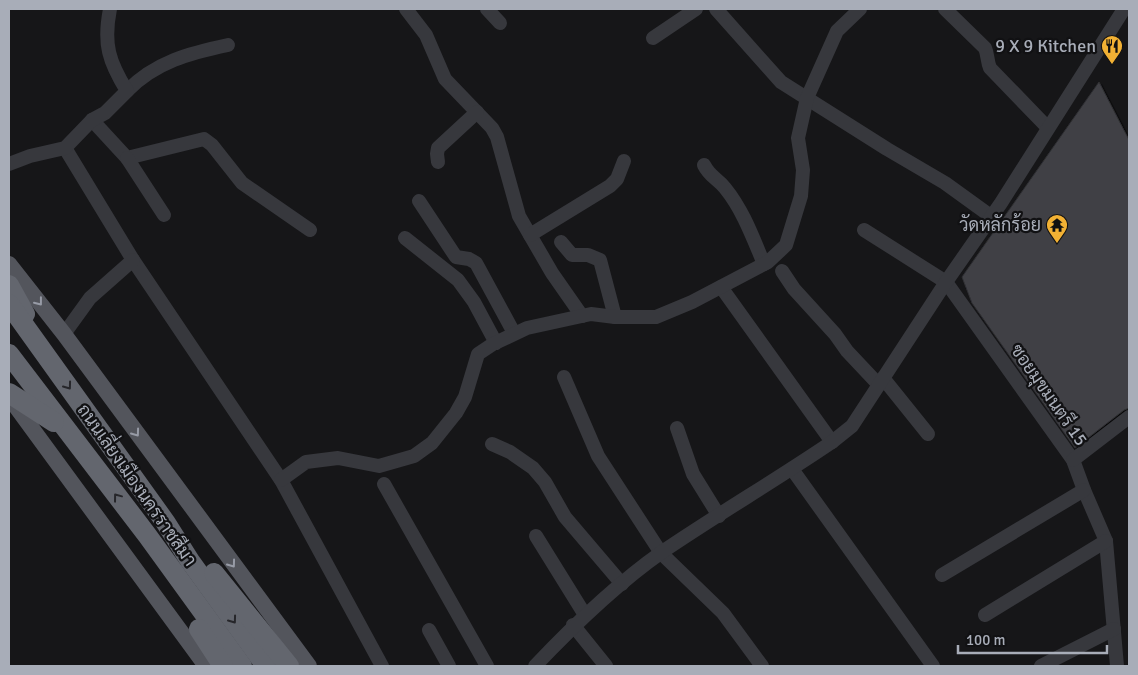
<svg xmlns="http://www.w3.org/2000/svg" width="1138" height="675" font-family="Signika,Sarabun,sans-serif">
<defs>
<filter id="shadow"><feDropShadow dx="2.5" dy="2.5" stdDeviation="0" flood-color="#0009"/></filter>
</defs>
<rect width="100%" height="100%" fill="#161618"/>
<!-- building -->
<path fill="#404145" stroke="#303034" filter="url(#shadow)" d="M1099,82L1129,140V408L1124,410L1075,448L972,303L962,277Z"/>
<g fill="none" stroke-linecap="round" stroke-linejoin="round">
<!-- minor -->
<g stroke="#37383d" stroke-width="14">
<path d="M406,9L426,35L445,79L492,128L497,137L519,216L552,273L582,316"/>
<path d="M487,9L500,23"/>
<path d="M716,9L781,82L887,149L945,183L992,217"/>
<path d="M945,9L985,48C988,55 987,61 990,68L1048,128"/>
<path d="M653,38L696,9"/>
<path d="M127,91C155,62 190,53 228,45"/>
<path d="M92,120L127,158L204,139L212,145L242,183L310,230"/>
<path d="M65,148L133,260L281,480L382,666"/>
<path d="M127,158L164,215"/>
<path d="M438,162L437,154L438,148L477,112"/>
<path d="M9,164L30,156L65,148L92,120L105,113L127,91C109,62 103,44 110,9"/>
<path d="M704,165C710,177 717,178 725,188C743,210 753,238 764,264"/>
<path d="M419,201L456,257L469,259L476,263L514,333"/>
<path d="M864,230L946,282L1073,460L1084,490L1106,541L1117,666"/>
<path d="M530,235L610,186L617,179L624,161"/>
<path d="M405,238L458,280L474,302L496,343"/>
<path d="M561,242L572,255H588L600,260L615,317"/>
<path d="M782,271L794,289L835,334L847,351L879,385"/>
<path d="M721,287L832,442"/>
<path d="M64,334L90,298L133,260"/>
<path d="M564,377L598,456L661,553L723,613L762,666"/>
<path d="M883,378L928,434"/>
<path d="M677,428L693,474L719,516"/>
<path d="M492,444L510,452L533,468L545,482L565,517L622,584"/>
<path d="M1073,460L1129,417"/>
<path d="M792,469L933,666"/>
<path d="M281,480L306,462L338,458L379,466L414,456L432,443L456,413L465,397L478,354L493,344L527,328L591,314L615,317H656L692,302L768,262L786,245L801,196L803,170L798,138L807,98L837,31L860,9"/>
<path d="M384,484L487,666"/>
<path d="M536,536L585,615"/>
<path d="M942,575L1084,490"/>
<path d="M985,615L1106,541"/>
<path d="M573,625L606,666"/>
<path d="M429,630L449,666"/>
<path d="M535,666C574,625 615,585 662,552C718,514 776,480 832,442L852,426L946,282L1001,203L1124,9"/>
<path d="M1041,666L1114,629"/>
</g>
<!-- major -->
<g stroke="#53555c" stroke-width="16">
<path d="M9,264L64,334L309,666"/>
<path d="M9,397L206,666"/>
</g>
<!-- highway -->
<g stroke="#63666e" stroke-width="20">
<path d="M9,285L25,314"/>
<path d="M9,304L166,523L190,561L266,666"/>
<path d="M9,354L147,535L242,666"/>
<path d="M9,393L54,422"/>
<path d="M214,573L289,666"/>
<path d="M199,629L223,666"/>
</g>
</g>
<!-- one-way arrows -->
<defs><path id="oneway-chevron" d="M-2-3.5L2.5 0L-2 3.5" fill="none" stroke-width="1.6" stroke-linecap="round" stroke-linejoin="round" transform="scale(1.25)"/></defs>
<g stroke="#979ba6">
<use href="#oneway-chevron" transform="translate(39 302) rotate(52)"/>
<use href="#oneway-chevron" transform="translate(136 433) rotate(54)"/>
<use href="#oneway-chevron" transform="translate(232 564) rotate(54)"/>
</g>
<g stroke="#26262a">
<use href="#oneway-chevron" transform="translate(68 386) rotate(54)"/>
<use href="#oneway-chevron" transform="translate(117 497) rotate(-127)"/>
<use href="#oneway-chevron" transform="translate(233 620) rotate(54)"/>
</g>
<!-- icons -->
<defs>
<g id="restaurant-pin" transform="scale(1.125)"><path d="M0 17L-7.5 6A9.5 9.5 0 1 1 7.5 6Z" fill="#f2b134" stroke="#111113"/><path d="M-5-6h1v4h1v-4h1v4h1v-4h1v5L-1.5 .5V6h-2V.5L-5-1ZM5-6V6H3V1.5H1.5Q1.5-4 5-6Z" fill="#111"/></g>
<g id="temple-pin" transform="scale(1.125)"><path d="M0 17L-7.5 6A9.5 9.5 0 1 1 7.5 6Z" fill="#f2b134" stroke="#111113"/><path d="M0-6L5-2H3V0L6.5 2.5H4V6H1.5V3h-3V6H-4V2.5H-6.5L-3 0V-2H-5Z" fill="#111"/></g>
</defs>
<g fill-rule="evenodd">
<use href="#restaurant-pin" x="1112" y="46"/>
<use href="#temple-pin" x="1057" y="225"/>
</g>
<g text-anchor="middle" stroke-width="4.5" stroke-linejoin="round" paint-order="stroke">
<!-- poi labels -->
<g font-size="18" fill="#a8adb8" stroke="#111113" text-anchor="end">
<text x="1096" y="52">9 X 9 Kitchen</text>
<text x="1041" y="231">วัดหลักร้อย</text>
</g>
<!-- street labels -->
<g font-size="18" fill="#a8adb8" stroke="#111113">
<text transform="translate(1049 395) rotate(55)" y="6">ซอยมุขมนตรี 15</text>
<text transform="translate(137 485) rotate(55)" y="6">ถนนเลี่ยงเมืองนครราชสีมา</text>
</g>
</g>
<!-- border -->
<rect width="1138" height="675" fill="none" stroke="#a8adb8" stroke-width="20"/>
<!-- scale -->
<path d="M958 645v8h149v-8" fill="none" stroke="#a8adb8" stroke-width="2.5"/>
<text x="966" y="645" font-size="15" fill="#a8adb8" stroke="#111113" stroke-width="4" paint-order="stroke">100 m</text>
</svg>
